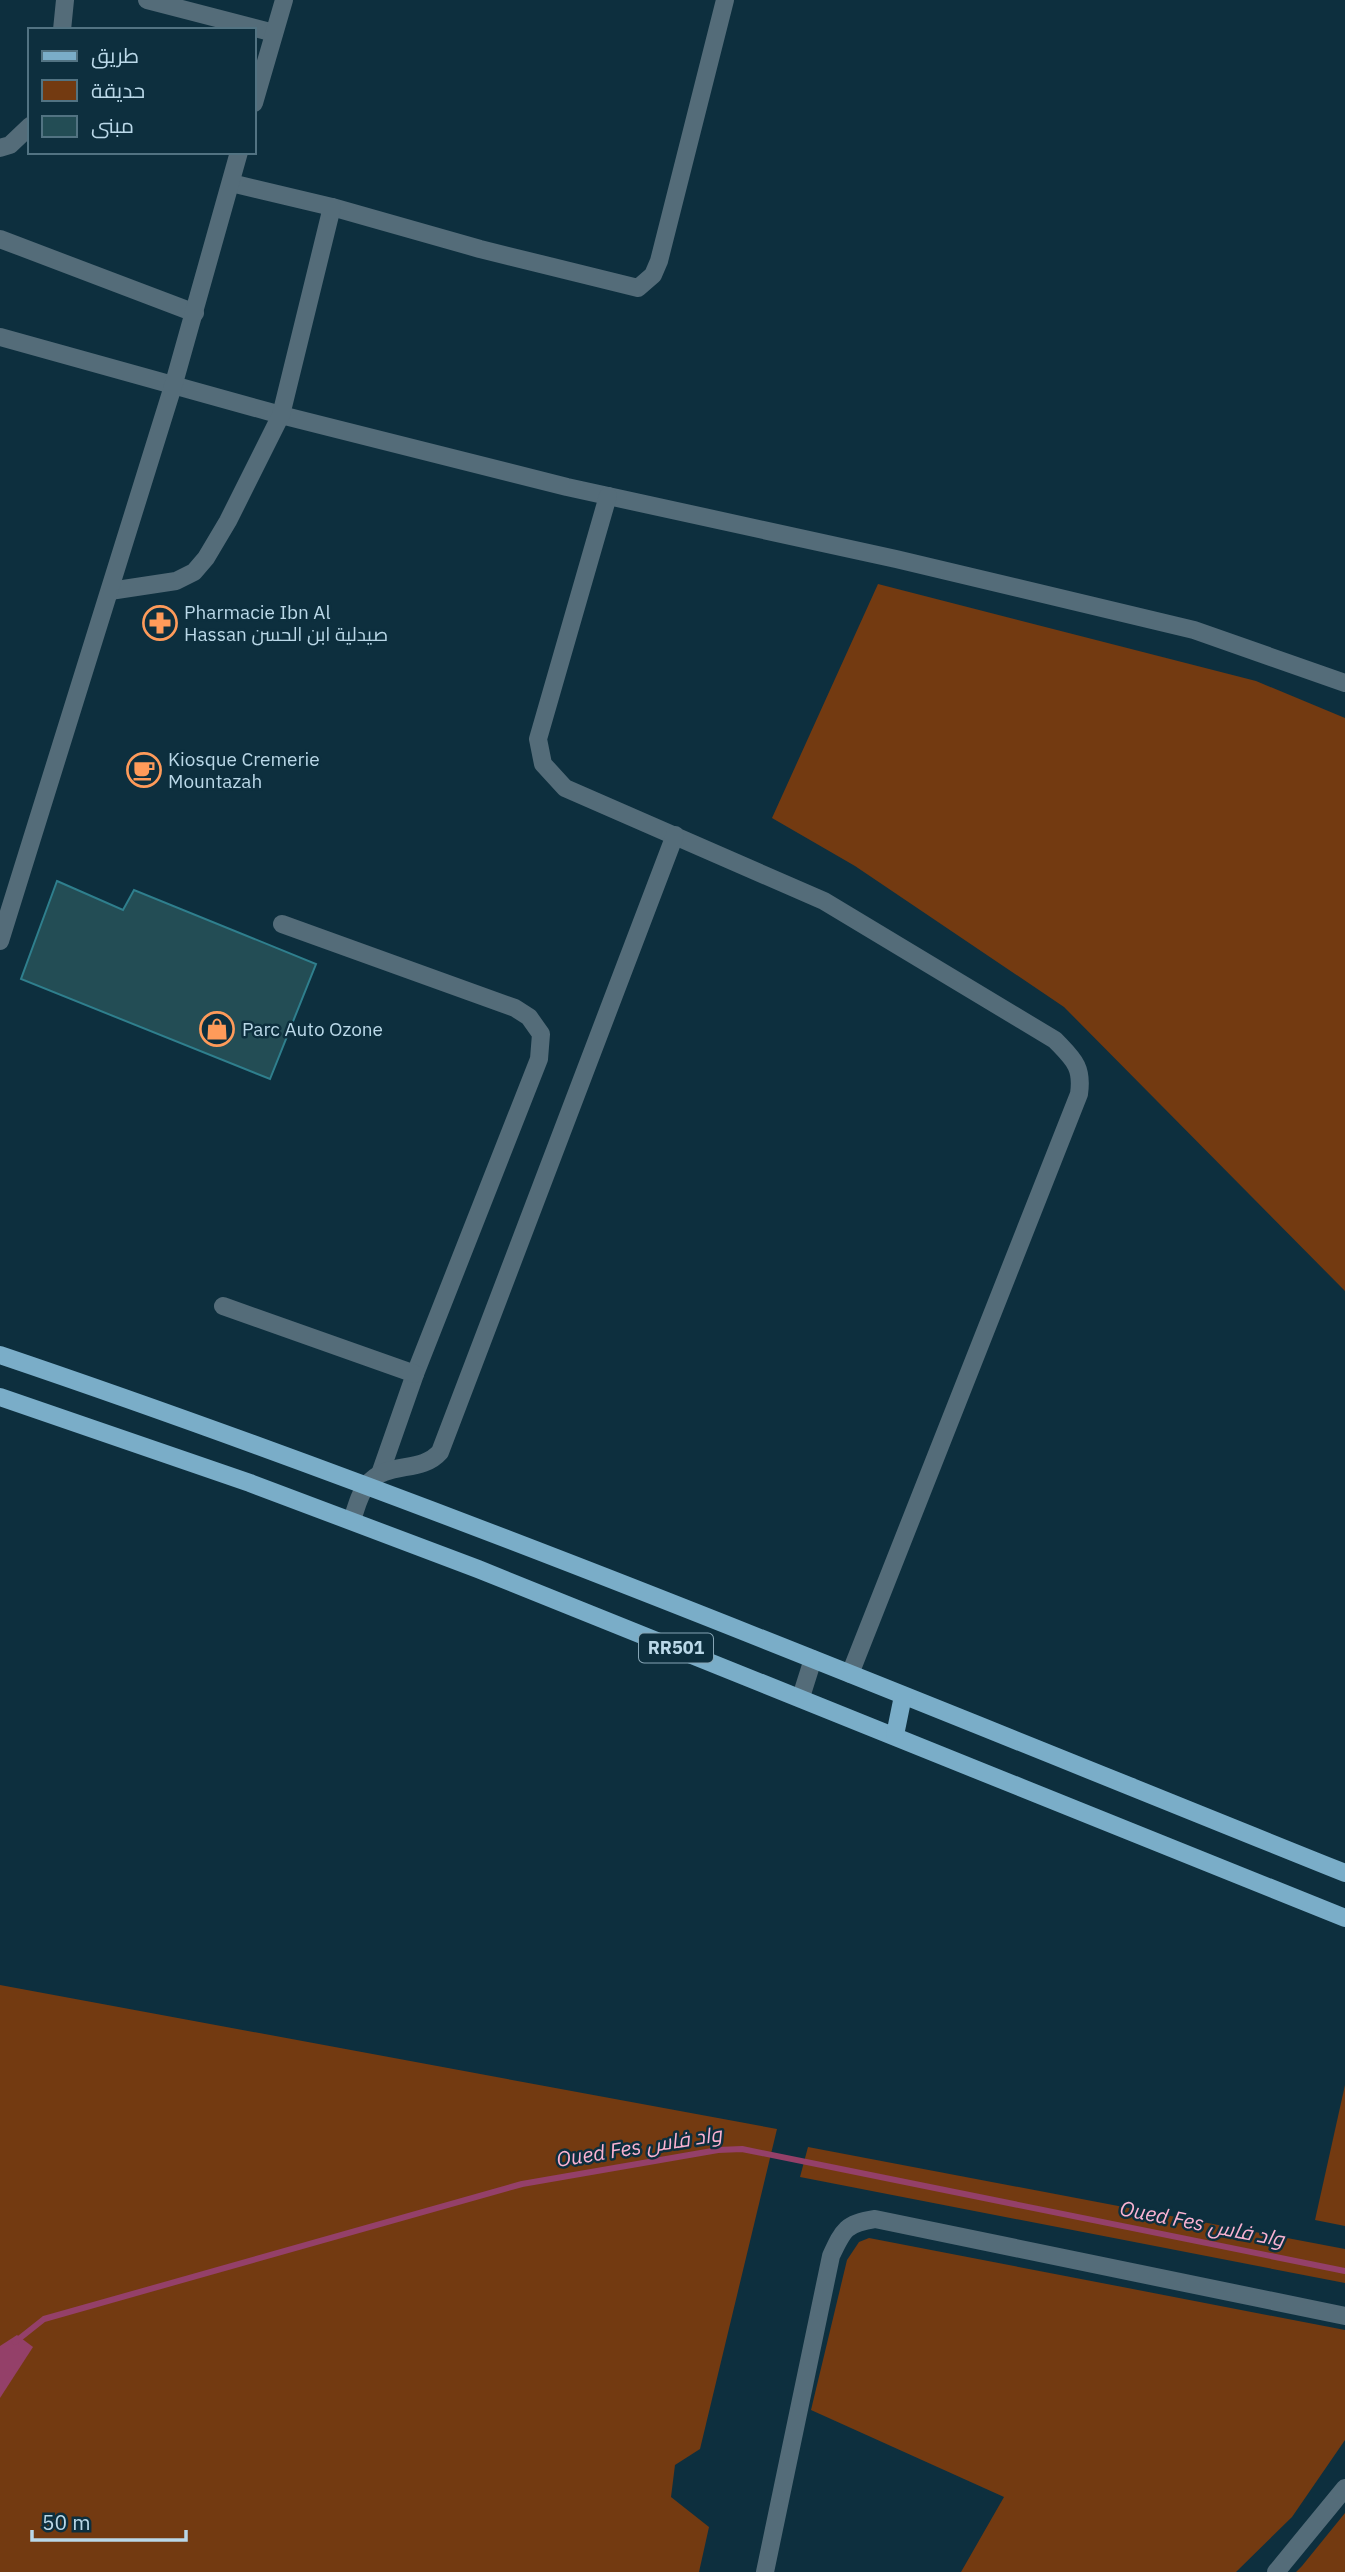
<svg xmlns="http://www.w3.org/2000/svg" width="1345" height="2572" font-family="'IBM Plex Sans',Cairo,sans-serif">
<rect width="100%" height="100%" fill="#0d2f3e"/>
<!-- green -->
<g fill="#733a11">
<path d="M878,584L1256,681L1345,718V1291L1064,1007L855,866L772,818Z"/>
<path d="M0,1985L777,2129L700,2449L675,2465L671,2497L709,2527L699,2572H0Z"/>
<path d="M1345,2085V2226L1315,2220Z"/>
<path d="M808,2147L1345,2249V2283L800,2177Z"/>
<path d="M869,2238L1345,2330V2440L1292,2517L1236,2572H961L1004,2497L811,2410L847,2260L859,2242Z"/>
<path d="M1345,2513V2572H1296L1302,2566Z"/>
</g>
<!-- water -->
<path fill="#944069" d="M17,2335L33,2347L0,2398V2346Z"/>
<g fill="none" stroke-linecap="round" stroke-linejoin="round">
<!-- stream -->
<path stroke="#944069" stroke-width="6" d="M15,2342L44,2319L522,2184L718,2150L742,2149L1345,2271"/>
</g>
<!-- building -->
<path fill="#234d55" stroke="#2f7f8d" stroke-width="2" d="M57,881L123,910L134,890L316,964L270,1079L21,979Z"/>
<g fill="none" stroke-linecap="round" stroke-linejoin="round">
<!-- minor -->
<g stroke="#546c79" stroke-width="18">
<path d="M147,0L274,33"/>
<path d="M62,30L65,0"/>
<path d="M254,103L284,0"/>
<path d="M0,148L10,145L30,126"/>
<path d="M332,207L480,249L638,288L653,275L659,261L725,0"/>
<path d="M0,239L195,313"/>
<path d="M0,337L281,415L567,487L896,559L1194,630L1345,683"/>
<path d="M608,496L538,739L543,764L565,788L824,901L1055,1040C1073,1059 1083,1066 1079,1094L850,1674"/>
<path d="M110,591L176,581L194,572L206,558L228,521L281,415L332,207L231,183"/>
<path d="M282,924L515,1008L529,1017L541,1034L539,1059L415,1374L381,1471"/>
<path d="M0,941L174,383L239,152"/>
<path d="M223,1306L415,1374"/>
<path d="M352,1520C356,1509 359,1494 367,1485C386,1460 421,1474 440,1452L675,835"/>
<path d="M801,1697L813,1659"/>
<path d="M765,2572L831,2256C843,2230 846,2223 875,2219L1345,2316"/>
<path d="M1276,2572L1345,2488"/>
</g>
<!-- major -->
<g stroke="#7aadc8" stroke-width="18">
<path d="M0,1355C455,1509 899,1694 1345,1873"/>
<path d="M0,1397L250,1483L478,1569L1345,1918"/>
<path d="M895,1735L903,1696"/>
</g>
</g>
<!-- icons -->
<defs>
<g id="pharmacy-ring" transform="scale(1.75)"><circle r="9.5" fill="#0d2f3e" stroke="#ff9b5a" stroke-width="1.5"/><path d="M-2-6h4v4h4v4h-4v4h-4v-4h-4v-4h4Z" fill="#ff9b5a"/></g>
<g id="cafe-ring" transform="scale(1.75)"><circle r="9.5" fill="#0d2f3e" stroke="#ff9b5a" stroke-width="1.5"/><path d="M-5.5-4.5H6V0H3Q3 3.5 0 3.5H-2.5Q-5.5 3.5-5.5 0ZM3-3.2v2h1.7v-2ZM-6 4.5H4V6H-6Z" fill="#ff9b5a"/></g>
<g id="shop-ring" transform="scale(1.75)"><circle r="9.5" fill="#0d2f3e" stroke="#ff9b5a" stroke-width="1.5"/><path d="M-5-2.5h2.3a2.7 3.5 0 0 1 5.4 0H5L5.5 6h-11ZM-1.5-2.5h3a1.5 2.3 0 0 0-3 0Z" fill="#ff9b5a"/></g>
</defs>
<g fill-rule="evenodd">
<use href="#pharmacy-ring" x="160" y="623"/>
<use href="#cafe-ring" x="144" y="770"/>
<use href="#shop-ring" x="217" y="1029"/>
</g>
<g text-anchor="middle" stroke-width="5" stroke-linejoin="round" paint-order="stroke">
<!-- shield labels -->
<rect fill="#0d2f3e" stroke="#86a5b5" stroke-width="2" x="639" y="1633.5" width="74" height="29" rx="5"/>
<g font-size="18" font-weight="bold" fill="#bad8e8">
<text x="676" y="1654">RR501</text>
</g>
<!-- poi labels -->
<g font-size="19" fill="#bad8e8" stroke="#0d2f3e" text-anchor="start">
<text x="184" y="619">Pharmacie Ibn Al<tspan x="184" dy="22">Hassan صيدلية ابن الحسن</tspan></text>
<text x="168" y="766">Kiosque Cremerie<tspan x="168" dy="22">Mountazah</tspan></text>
<text x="242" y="1036">Parc Auto Ozone</text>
</g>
<!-- water labels -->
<g font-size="21" font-style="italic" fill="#fbb3d2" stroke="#0d2f3e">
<text transform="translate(639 2147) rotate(-9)" y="7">Oued Fes واد فاس</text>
<text transform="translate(1202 2224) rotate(11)" y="7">Oued Fes واد فاس</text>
</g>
</g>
<!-- legend -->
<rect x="28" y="28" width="228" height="126" fill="#0d2f3e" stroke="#527382" stroke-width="2"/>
<rect x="42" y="51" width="35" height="10" fill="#7aadc8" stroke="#527382" stroke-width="2"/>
<text x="91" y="63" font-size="21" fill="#bad8e8">طريق</text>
<rect x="42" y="80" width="35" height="21" fill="#733a11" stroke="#527382" stroke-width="2"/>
<text x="91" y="98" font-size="21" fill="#bad8e8">حديقة</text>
<rect x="42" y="116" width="35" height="21" fill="#234d55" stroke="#527382" stroke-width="2"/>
<text x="91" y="133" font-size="21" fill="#bad8e8">مبنى</text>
<!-- scale -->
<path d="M32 2530v10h154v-10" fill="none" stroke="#bad8e8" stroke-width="3.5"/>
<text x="42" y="2530" font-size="21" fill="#bad8e8" stroke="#0d2f3e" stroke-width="5" paint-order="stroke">50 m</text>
</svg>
